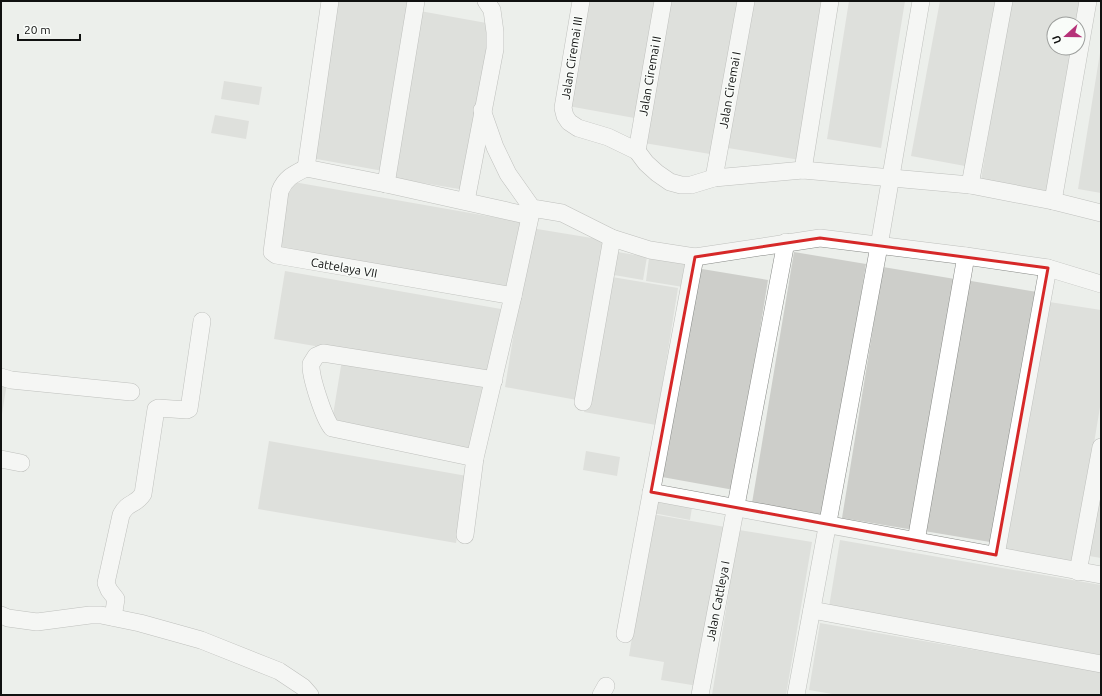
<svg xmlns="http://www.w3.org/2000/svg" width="1102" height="696" font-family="Ubuntu,sans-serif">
<rect width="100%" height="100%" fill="#ecefeb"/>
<!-- building -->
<g fill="#cdceca">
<path d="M337,1H403L411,2L383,171L311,158Z"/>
<path d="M585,1H659L640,119L568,106Z"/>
<path d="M667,1H741L716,155L644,143Z"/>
<path d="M752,1H827L800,160L728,148Z"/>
<path d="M849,1H905L881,148L827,139Z"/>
<path d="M940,1H996L965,166L911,156Z"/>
<path d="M1010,1H1085L1078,24H1054V48H1077L1053,192L981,180Z"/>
<path d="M420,11L492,24L465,190L393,178Z"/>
<path d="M1100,53H1101V193L1078,189Z"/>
<path d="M224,81L262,87L259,105L221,99Z"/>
<path d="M215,115L249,121L246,139L211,133Z"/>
<path d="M288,181L522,222L510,289L277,249Z"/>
<path d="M531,228L604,240L577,400L505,387Z"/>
<path d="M612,251L647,257L643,280L608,274Z"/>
<path d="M794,252L866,264L825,515L752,503Z"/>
<path d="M649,258L687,264L683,287L646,281Z"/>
<path d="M883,267L955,279L914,530L842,518Z"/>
<path d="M696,268L768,280L734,490L662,477Z"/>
<path d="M285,271L501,309L490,376L274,339Z"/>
<path d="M606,276L678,288L656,425L584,412Z"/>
<path d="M965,280L1037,292L996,543L924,531Z"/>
<path d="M1043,301L1101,310V401L1074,564L1002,552Z"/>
<path d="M342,360L485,384L473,452L331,427Z"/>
<path d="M1,382L7,383L2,414H1Z"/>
<path d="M269,441L467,476L456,543L258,509Z"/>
<path d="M586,451L620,457L617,476L583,470Z"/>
<path d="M1101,487V558L1089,556Z"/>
<path d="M656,495L693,501L690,520L653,513Z"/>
<path d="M652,514L725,527L698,686L661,680L664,662L629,656Z"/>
<path d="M739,530L812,542L786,695H712Z"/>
<path d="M840,540L1101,585V655L829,607Z"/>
<path d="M820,623L1101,672V695H838L809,690Z"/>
</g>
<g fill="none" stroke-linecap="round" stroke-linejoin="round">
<!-- street casing -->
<g stroke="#878986" stroke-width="18">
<g id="street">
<path d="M581,1L563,108L565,116L569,122L578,128L608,137L637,151L646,163L657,173L670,182L681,185H691L714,178L803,170L970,185L1053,201L1101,213"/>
<path d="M482,110L495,147L508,174L532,208L562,213L612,238L650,250L695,257L820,238L966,256L1048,268L1101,284"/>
<path d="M637,151L663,1"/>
<path d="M306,168C294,174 285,178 280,191L272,252L276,255L513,296"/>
<path d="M306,168L386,184L530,216"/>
<path d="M306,168L330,1"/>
<path d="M803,170L830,1"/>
<path d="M714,178L746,1"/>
<path d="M386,184L416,1"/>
<path d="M970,185L1004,1"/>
<path d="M466,201L495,49V32L492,10L486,1"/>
<path d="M1053,201L1088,1"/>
<path d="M1,377L11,380L131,392"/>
<path d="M583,402L612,238"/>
<path d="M475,458L332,428C324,419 310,376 311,364L316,356L323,353L494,380"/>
<path d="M1,459L21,463"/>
<path d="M651,492L1101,575"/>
<path d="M465,535L475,458L513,296L532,208"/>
<path d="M916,541L966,256"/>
<path d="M996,555L1048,268"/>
<path d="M1078,572L1101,447"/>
<path d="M812,610L1101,664"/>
<path d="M1,615L8,618L37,622L90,615H101L140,623L201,640L279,671L303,687L310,695"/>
<path d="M113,617L116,599L109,590L106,583L121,515C128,501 135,506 143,494L156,409L158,408L187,410L189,409L202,321"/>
<path d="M625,634L695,257"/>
<path d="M601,695L606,686"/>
<path d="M700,695L786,242"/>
<path d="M796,695L879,246L921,1"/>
</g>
</g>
<!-- street -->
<use href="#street" stroke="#fff" stroke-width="17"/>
</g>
<!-- marked area -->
<path d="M0 0H1102V696H0ZM820,238L1048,268L996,555L651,492L695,257Z" fill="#ecefeb" fill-opacity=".55" fill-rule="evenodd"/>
<path fill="none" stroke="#d62828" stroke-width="3" stroke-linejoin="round" d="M820,238L1048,268L996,555L651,492L695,257Z"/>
<g text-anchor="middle" stroke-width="3" stroke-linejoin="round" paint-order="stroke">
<!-- street labels -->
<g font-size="12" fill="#101110" stroke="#f9fcf9">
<text transform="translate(572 58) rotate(-81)" y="4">Jalan Ciremai III</text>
<text transform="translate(650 76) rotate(-80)" y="4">Jalan Ciremai II</text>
<text transform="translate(730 90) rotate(-80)" y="4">Jalan Ciremai I</text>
<text transform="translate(344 268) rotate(10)" y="4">Cattelaya VII</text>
<text transform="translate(718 601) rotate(-79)" y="4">Jalan Cattleya I</text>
</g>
</g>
<!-- border -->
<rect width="1102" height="696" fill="none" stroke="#101110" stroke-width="4"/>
<!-- north arrow -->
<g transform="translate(1066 36) rotate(249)"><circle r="19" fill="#f9fcf9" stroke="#9c9e9c"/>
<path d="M0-3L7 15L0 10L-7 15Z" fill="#b63279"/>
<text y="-6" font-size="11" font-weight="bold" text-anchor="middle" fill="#101110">U</text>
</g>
<!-- scale -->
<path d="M18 34v6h62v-6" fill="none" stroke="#101110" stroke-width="2"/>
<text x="24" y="34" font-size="12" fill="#101110" stroke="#f9fcf9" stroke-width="3" paint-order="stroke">20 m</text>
</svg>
